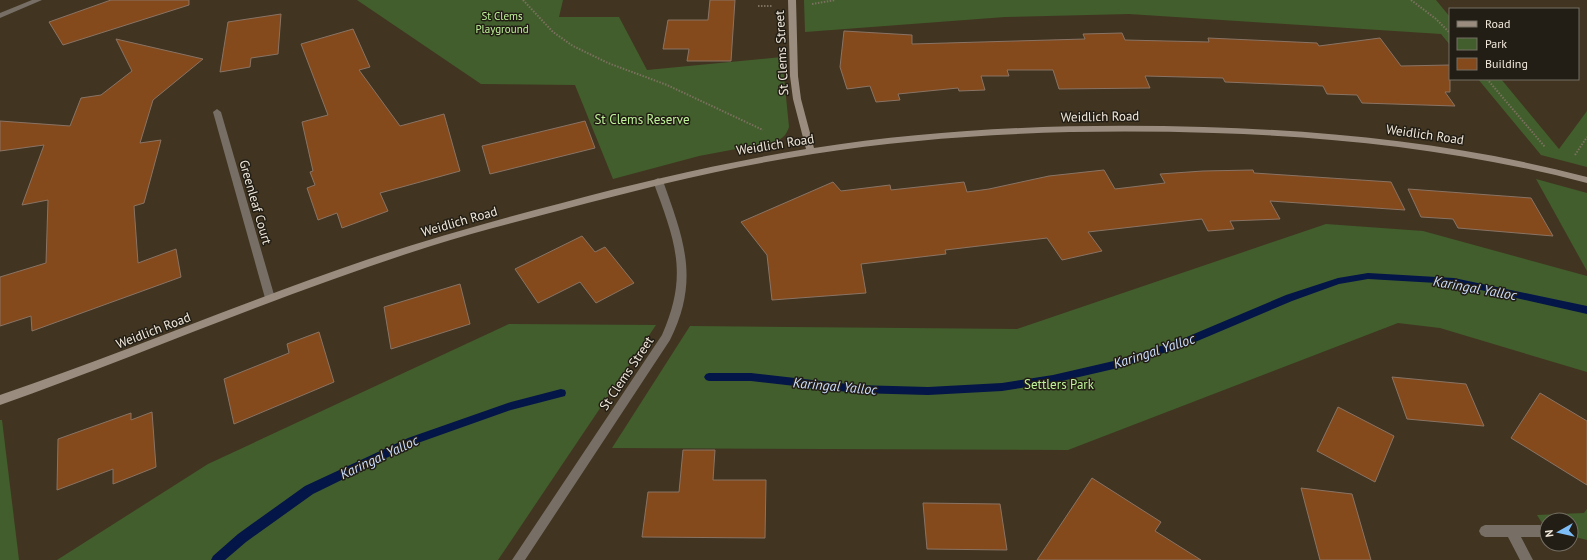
<svg xmlns="http://www.w3.org/2000/svg" width="1587" height="560" font-family="'PT Sans',sans-serif">
<rect width="100%" height="100%" fill="#413521"/>
<!-- green -->
<g fill="#425e2d">
<path d="M357,0H563L559,17H619L647,70L782,57L789,127C786,136 782,139 774,142L699,156L613,179L575,85L481,84Z"/>
<path d="M804,0H1436L1450,17V45L1441,34L1129,14L1005,17L805,32Z"/>
<path d="M1478,79H1501L1559,149L1587,111V167L1541,155Z"/>
<path d="M1536,179L1587,193V271Z"/>
<path d="M1326,224L1423,231L1587,276V372L1440,328L1398,323L1068,450L612,448L690,326L1017,329Z"/>
<path d="M509,324L656,325L498,560H57L208,464Z"/>
<path d="M0,420H2L19,560H0Z"/>
<path d="M1587,509V540L1571,536V520H1547V531L1537,515L1584,513Z"/>
</g>
<g fill="none" stroke-linecap="round" stroke-linejoin="round">
<!-- stream -->
<g fill="#041548" fill-rule="evenodd">
<path d="M1368,273L1454,278L1587,306V314L1454,284L1368,279L1339,284L1292,301L1188,345L1118,368L1053,383L1002,391L928,395L857,393L751,381H709L706,380L704,377L706,374L709,373H751L857,385L928,387L1002,383L1053,375L1118,360L1182,339L1286,295L1338,278Z"/>
<path d="M561,389L565,390L566,393L565,396L511,410L415,444L313,494L246,542L225,560H211L213,556L238,534L305,486L408,438L511,402Z"/>
</g>
</g>
<!-- building -->
<g fill="#844a1c" stroke="#8a7364">
<path d="M111,0H189V5L63,45L49,22Z"/>
<path d="M710,0H735L731,61H687L689,49H663L668,20H708Z"/>
<path d="M281,14L278,54L251,58L250,67L220,72L228,22Z"/>
<path d="M353,29L370,67L359,70L400,126L444,114L460,171L380,193L388,211L342,228L337,213L318,220L307,188L315,185L310,172L313,171L302,122L328,115L301,44Z"/>
<path d="M844,31L912,35V44L1085,39L1083,34L1122,33L1125,40L1209,42L1208,38L1317,43L1319,46L1380,38L1401,66L1450,65V92H1445L1455,106L1362,103L1357,95L1327,94L1323,86L1225,82L1223,78L1145,76L1150,88L1059,89L1053,70H1007L1009,76H981L985,90L959,91L958,88L898,94L900,100L876,102L870,86L847,89L840,67Z"/>
<path d="M116,39L203,59L153,100L140,143L161,140L144,203L134,206L138,263L176,249L181,277L32,331L31,316L0,326V277L46,263L48,200L22,205L44,145L0,151V121L70,126L81,98L101,95L132,71Z"/>
<path d="M585,121L595,148L490,174L482,146Z"/>
<path d="M1104,170L1115,189L1165,183L1160,174L1203,171L1253,170L1254,173L1391,182L1405,210L1270,201L1280,219L1230,221L1234,229L1208,231L1202,219L1088,232L1102,251L1062,260L1047,238L945,250L946,254L861,264L866,293L772,300L767,255L741,222L833,182L841,191L890,185L891,190L964,182L967,192L989,189L1049,176Z"/>
<path d="M1408,189L1531,198L1553,236L1458,228L1453,219L1421,217Z"/>
<path d="M582,236L595,252L605,247L634,283L596,303L580,282L538,303L515,269Z"/>
<path d="M460,284L470,324L391,349L384,307Z"/>
<path d="M319,332L334,382L234,424L224,379L289,353L287,344Z"/>
<path d="M1392,377L1466,384L1484,426L1407,419Z"/>
<path d="M1540,393L1587,421V485L1511,438Z"/>
<path d="M1338,407L1394,436L1375,482L1317,451Z"/>
<path d="M152,412L156,467L113,484V469L57,490L58,439L131,413V420Z"/>
<path d="M683,450H715L713,480H766L765,538L642,537L648,492H679Z"/>
<path d="M1092,478L1161,522L1155,531L1201,560H1037Z"/>
<path d="M1301,488L1352,494L1371,560H1320Z"/>
<path d="M923,503L1000,504L1007,550L927,549Z"/>
</g>
<g fill="none" stroke-linecap="round" stroke-linejoin="round">
<!-- path -->
<g stroke="#7b705e" stroke-width="2" stroke-dasharray="1.5 1.5" stroke-linecap="butt">
<path d="M523,0L553,32L573,46L608,63L667,85L763,130"/>
<path d="M1411,0L1436,19L1450,33"/>
<path d="M812,4L835,0"/>
<path d="M758,6H773"/>
<path d="M1487,79L1545,147"/>
<path d="M1575,155L1587,137"/>
</g>
<!-- street -->
<g fill="#776f66" fill-rule="evenodd">
<path d="M32,0H42L0,18V13Z"/>
<path d="M217,109L221,112L275,298L274,301H266L265,298L213,112Z"/>
<path d="M658,178L663,181C684,240 700,280 670,340L525,560H512L662,335C689,274 675,241 653,181Z"/>
<path d="M1485,525H1540L1544,527L1546,531L1544,535L1540,537H1521L1533,560H1520L1508,537H1485L1481,535L1479,531L1481,527Z"/>
</g>
<!-- secondary -->
<path fill="#9a8d80" fill-rule="evenodd" d="M788,0H796L798,76L801,99L814,148C943,128 1074,123 1204,127C1334,131 1461,144 1587,177V183C1465,151 1340,137 1214,133C1080,129 946,133 813,154C729,167 647,187 565,209C520,221 475,232 431,246C285,292 144,354 0,405V395C123,353 243,302 366,260C431,238 496,220 562,203C643,181 723,163 806,149L793,99L790,76Z"/>
</g>
<g text-anchor="middle" stroke-width="3" stroke-linejoin="round" paint-order="stroke">
<!-- far-park labels -->
<g font-size="11" fill="#bff39a" stroke="#231e15">
<text x="502" y="20">St Clems<tspan x="502" dy="13">Playground</tspan></text>
</g>
<!-- street labels -->
<g font-size="13" fill="#f0e8db" stroke="#231e15">
<text transform="translate(781 53) rotate(-93)" y="5">St Clems Street</text>
<text transform="translate(1100 116) rotate(-1)" y="5">Weidlich Road</text>
<text transform="translate(1425 134) rotate(8)" y="5">Weidlich Road</text>
<text transform="translate(775 144) rotate(-9)" y="5">Weidlich Road</text>
<text transform="translate(256 202) rotate(74)" y="5">Greenleaf Court</text>
<text transform="translate(459 221) rotate(-16)" y="5">Weidlich Road</text>
<text transform="translate(153 330) rotate(-21)" y="5">Weidlich Road</text>
<text transform="translate(626 373) rotate(-56)" y="5">St Clems Street</text>
</g>
<!-- park labels -->
<g font-size="13" fill="#bff39a" stroke="#231e15">
<text x="642" y="124">St Clems Reserve</text>
<text x="1059" y="389">Settlers Park</text>
</g>
<!-- water labels -->
<g font-size="14" font-style="italic" fill="#cadcfe" stroke="#231e15">
<text transform="translate(1475 288) rotate(10)" y="5">Karingal Yalloc</text>
<text transform="translate(1154 351) rotate(-18)" y="5">Karingal Yalloc</text>
<text transform="translate(835 386) rotate(5)" y="5">Karingal Yalloc</text>
<text transform="translate(379 457) rotate(-25)" y="5">Karingal Yalloc</text>
</g>
</g>
<!-- legend -->
<rect x="1449" y="8" width="130" height="72" fill="#231e15" stroke="#756f64"/>
<rect x="1457" y="21" width="20" height="6" fill="#9a8d80" stroke="#756f64"/>
<text x="1485" y="28" font-size="12" fill="#f0e8db">Road</text>
<rect x="1457" y="38" width="20" height="12" fill="#425e2d" stroke="#756f64"/>
<text x="1485" y="48" font-size="12" fill="#f0e8db">Park</text>
<rect x="1457" y="58" width="20" height="12" fill="#844a1c" stroke="#756f64"/>
<text x="1485" y="68" font-size="12" fill="#f0e8db">Building</text>
<!-- north arrow -->
<g transform="translate(1559 532) rotate(262)"><circle r="19" fill="#231e15" stroke="#756f64"/>
<path d="M0-3L7 15L0 10L-7 15Z" fill="#7dbef9"/>
<text y="-6" font-size="11" font-weight="bold" text-anchor="middle" fill="#f0e8db">N</text>
</g>
</svg>
